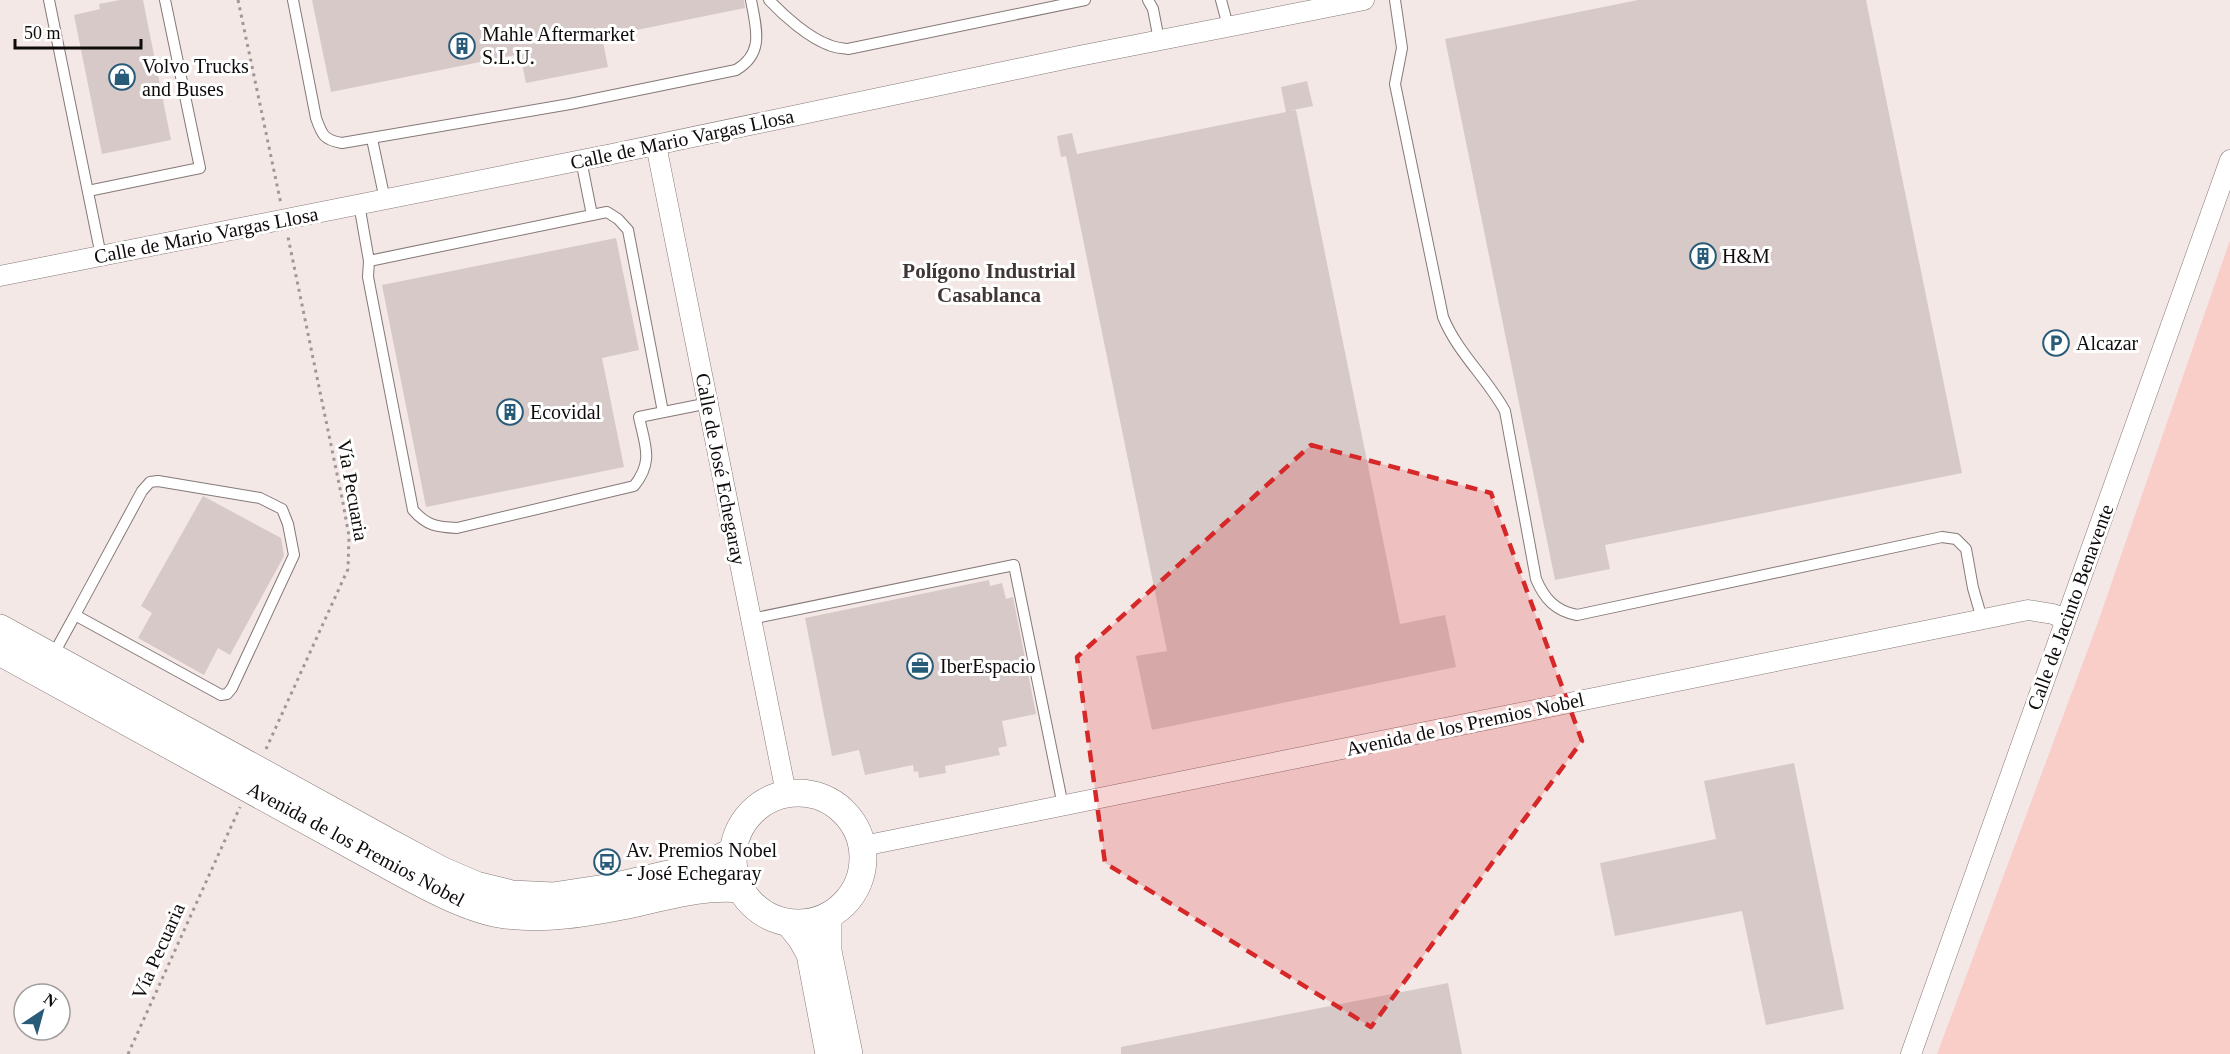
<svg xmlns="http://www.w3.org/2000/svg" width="2230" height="1054" font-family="Georgia,serif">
<rect width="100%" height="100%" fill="#f4e8e6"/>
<!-- green -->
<path fill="#f9cec9" d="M2230,240V1054H1937L2097,625Z"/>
<!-- building -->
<g fill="#d6c9c8">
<path d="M120,0H143L171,140L102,154L74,15L100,9L99,4Z"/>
<path d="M312,0H744L745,8L602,37L608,67L526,83L520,54L331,92Z"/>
<path d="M1638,0H1866L1962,473L1605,545L1610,569L1555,580L1445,39Z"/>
<path d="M1307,81L1313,106L1288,111L1296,110L1400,624L1445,615L1456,667L1152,730L1136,656L1167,651L1066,156L1061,157L1057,136L1072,133L1077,154L1286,112L1281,87Z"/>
<path d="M616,238L639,350L602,358L624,467L426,507L382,285Z"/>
<path d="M203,496L281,538L284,556L230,655L218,648L204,675L138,638L152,613L141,606Z"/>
<path d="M989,580L990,586L1002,583L1006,599L1013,597L1036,714L1002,721L1007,746L998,748L1000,755L945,766L946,773L919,778L918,771L914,772L913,765L865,775L859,750L832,756L805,618Z"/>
<path d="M1794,763L1844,1009L1766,1025L1742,911L1615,936L1600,863L1716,839L1704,781Z"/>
<path d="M1448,983L1462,1054H1121V1047Z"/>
</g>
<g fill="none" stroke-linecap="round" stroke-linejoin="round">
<!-- lane casing -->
<g stroke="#847977" stroke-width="12">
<g id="lane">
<path d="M49,0L101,256"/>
<path d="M293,0L316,118C322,135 324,140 342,143L570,104L736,70C765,53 756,28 751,0"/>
<path d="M769,0C784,16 809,38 829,45C835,48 842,48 848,49L1085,0"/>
<path d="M1148,0L1153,9L1159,40"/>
<path d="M1221,0L1228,26"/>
<path d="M1395,0L1402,48L1395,84L1443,317C1457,352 1487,378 1505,411L1536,579C1544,598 1555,611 1577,615L1942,537L1956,539L1966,549L1973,588L1982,619"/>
<path d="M372,139L385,200"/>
<path d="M88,191L200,168L165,0"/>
<path d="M359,204L369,261L592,215L581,160"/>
<path d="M592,215L607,212L618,219L628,230L663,412"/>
<path d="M369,261L368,277L413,510C427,526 437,527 457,528L634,486C654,461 645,446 639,417L709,403"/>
<path d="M751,619L1014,565L1063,806"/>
<path d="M52,657L75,615L221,695L227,694L232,688L294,555L288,524L282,509L260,498L158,481L150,482L142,491L75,615"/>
</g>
</g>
<!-- street casing -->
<g stroke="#847977" stroke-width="21">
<g id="street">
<path d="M656,145L786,793"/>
<path d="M0,276L612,154L1079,56L1364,0"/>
<path d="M863,846L2028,610L2053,614L2065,619"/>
<path d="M1911,1054L2230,160"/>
</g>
</g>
<!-- secondary casing -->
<g stroke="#847977" stroke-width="28">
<g id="secondary">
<path d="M0,628L389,842L441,870L476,885L512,894L553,896L612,887L704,866L733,851"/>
<path d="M0,652L376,859C411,878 467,911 506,915C548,920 587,913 628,905C665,897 703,885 741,889"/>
<circle cx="798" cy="858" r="65"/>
<path d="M828,916V951L849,1054"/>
<path d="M789,923L801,938L810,954L829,1054"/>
</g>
</g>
<!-- path -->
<g stroke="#a09795" stroke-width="3" stroke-dasharray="3 4.5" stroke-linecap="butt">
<path d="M238,0L281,204"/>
<path d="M266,749L348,569L349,536L343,503L288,237"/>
<path d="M128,1054L240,807"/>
</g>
<!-- lane -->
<use href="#lane" stroke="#fff" stroke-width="10"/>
<!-- street -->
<use href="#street" stroke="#fff" stroke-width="20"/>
<!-- secondary -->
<use href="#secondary" stroke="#fff" stroke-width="27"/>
</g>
<!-- marked area -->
<path fill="#d62828" fill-opacity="0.2" stroke="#d62828" stroke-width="4.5" stroke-dasharray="12 8" stroke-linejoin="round" d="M1311,445L1491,493L1582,741L1371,1027L1105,863L1077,657Z"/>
<!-- icons -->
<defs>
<g id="building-ring" transform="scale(1.35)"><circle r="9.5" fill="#fff" stroke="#285b78" stroke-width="1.5"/><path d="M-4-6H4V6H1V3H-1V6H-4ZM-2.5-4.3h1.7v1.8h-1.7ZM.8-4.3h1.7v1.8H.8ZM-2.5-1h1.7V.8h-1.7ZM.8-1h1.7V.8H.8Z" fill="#285b78"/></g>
<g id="shop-ring" transform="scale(1.35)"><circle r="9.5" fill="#fff" stroke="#285b78" stroke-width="1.5"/><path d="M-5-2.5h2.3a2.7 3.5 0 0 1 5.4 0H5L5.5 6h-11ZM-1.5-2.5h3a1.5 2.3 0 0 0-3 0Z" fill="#285b78"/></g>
<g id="parking-ring" transform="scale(1.35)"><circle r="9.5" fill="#fff" stroke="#285b78" stroke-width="1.5"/><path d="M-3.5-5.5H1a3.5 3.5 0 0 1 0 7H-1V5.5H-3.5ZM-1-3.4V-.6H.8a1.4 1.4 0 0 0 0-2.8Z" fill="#285b78"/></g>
<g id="office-ring" transform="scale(1.35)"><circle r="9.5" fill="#fff" stroke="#285b78" stroke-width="1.5"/><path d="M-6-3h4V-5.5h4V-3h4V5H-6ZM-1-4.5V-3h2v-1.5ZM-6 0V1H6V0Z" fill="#285b78"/></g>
<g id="bus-ring" transform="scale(1.35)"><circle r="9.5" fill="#fff" stroke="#285b78" stroke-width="1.5"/><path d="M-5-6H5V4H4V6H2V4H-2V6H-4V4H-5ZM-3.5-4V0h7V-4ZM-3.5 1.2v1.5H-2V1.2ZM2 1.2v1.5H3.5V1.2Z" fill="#285b78"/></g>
</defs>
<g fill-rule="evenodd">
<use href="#building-ring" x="462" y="46"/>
<use href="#shop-ring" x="122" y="77"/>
<use href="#building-ring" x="1703" y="256"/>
<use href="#parking-ring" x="2056" y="343"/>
<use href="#building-ring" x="510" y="412"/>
<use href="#office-ring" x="920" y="666"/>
<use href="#bus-ring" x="607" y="862"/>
</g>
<g text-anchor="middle" stroke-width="6" stroke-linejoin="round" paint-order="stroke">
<!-- poi labels -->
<g font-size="20" fill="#0f0b0a" stroke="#fff" text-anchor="start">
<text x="482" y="41">Mahle Aftermarket<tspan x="482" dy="23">S.L.U.</tspan></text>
<text x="142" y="73">Volvo Trucks<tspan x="142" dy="23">and Buses</tspan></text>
<text x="1722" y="263">H&amp;M</text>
<text x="2076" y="350">Alcazar</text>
<text x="530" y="419">Ecovidal</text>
<text x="940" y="673">IberEspacio</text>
<text x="626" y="857">Av. Premios Nobel<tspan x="626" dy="23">- José Echegaray</tspan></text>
</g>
<!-- street labels -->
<g font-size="20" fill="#0f0b0a" stroke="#fff">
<text transform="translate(682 139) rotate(-12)" y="7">Calle de Mario Vargas Llosa</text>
<text transform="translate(206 235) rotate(-11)" y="7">Calle de Mario Vargas Llosa</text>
<text transform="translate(721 469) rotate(79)" y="7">Calle de José Echegaray</text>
<text transform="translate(353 490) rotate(80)" y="7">Vía Pecuaria</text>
<text transform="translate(2070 607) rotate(-70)" y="7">Calle de Jacinto Benavente</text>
<text transform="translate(1465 724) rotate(-12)" y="7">Avenida de los Premios Nobel</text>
<text transform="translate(356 844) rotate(28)" y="7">Avenida de los Premios Nobel</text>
<text transform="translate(158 951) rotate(-66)" y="7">Vía Pecuaria</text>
</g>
<!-- neighbourhood labels -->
<g font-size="21" font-weight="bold" fill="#403635" stroke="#fff">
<text x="989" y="278">Polígono Industrial<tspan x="989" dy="24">Casablanca</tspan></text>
</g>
</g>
<!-- north arrow -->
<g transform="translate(42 1012) rotate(36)"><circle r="28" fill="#ffffff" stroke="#9f9d9d" stroke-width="1.5"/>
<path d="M0-4.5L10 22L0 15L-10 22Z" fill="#285b78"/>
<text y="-9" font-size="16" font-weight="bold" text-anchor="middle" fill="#0f0b0a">N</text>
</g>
<!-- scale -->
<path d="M15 39v9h126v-9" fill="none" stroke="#0f0b0a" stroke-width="3"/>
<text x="24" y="39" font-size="18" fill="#0f0b0a" stroke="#ffffff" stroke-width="4.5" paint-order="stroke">50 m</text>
</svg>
